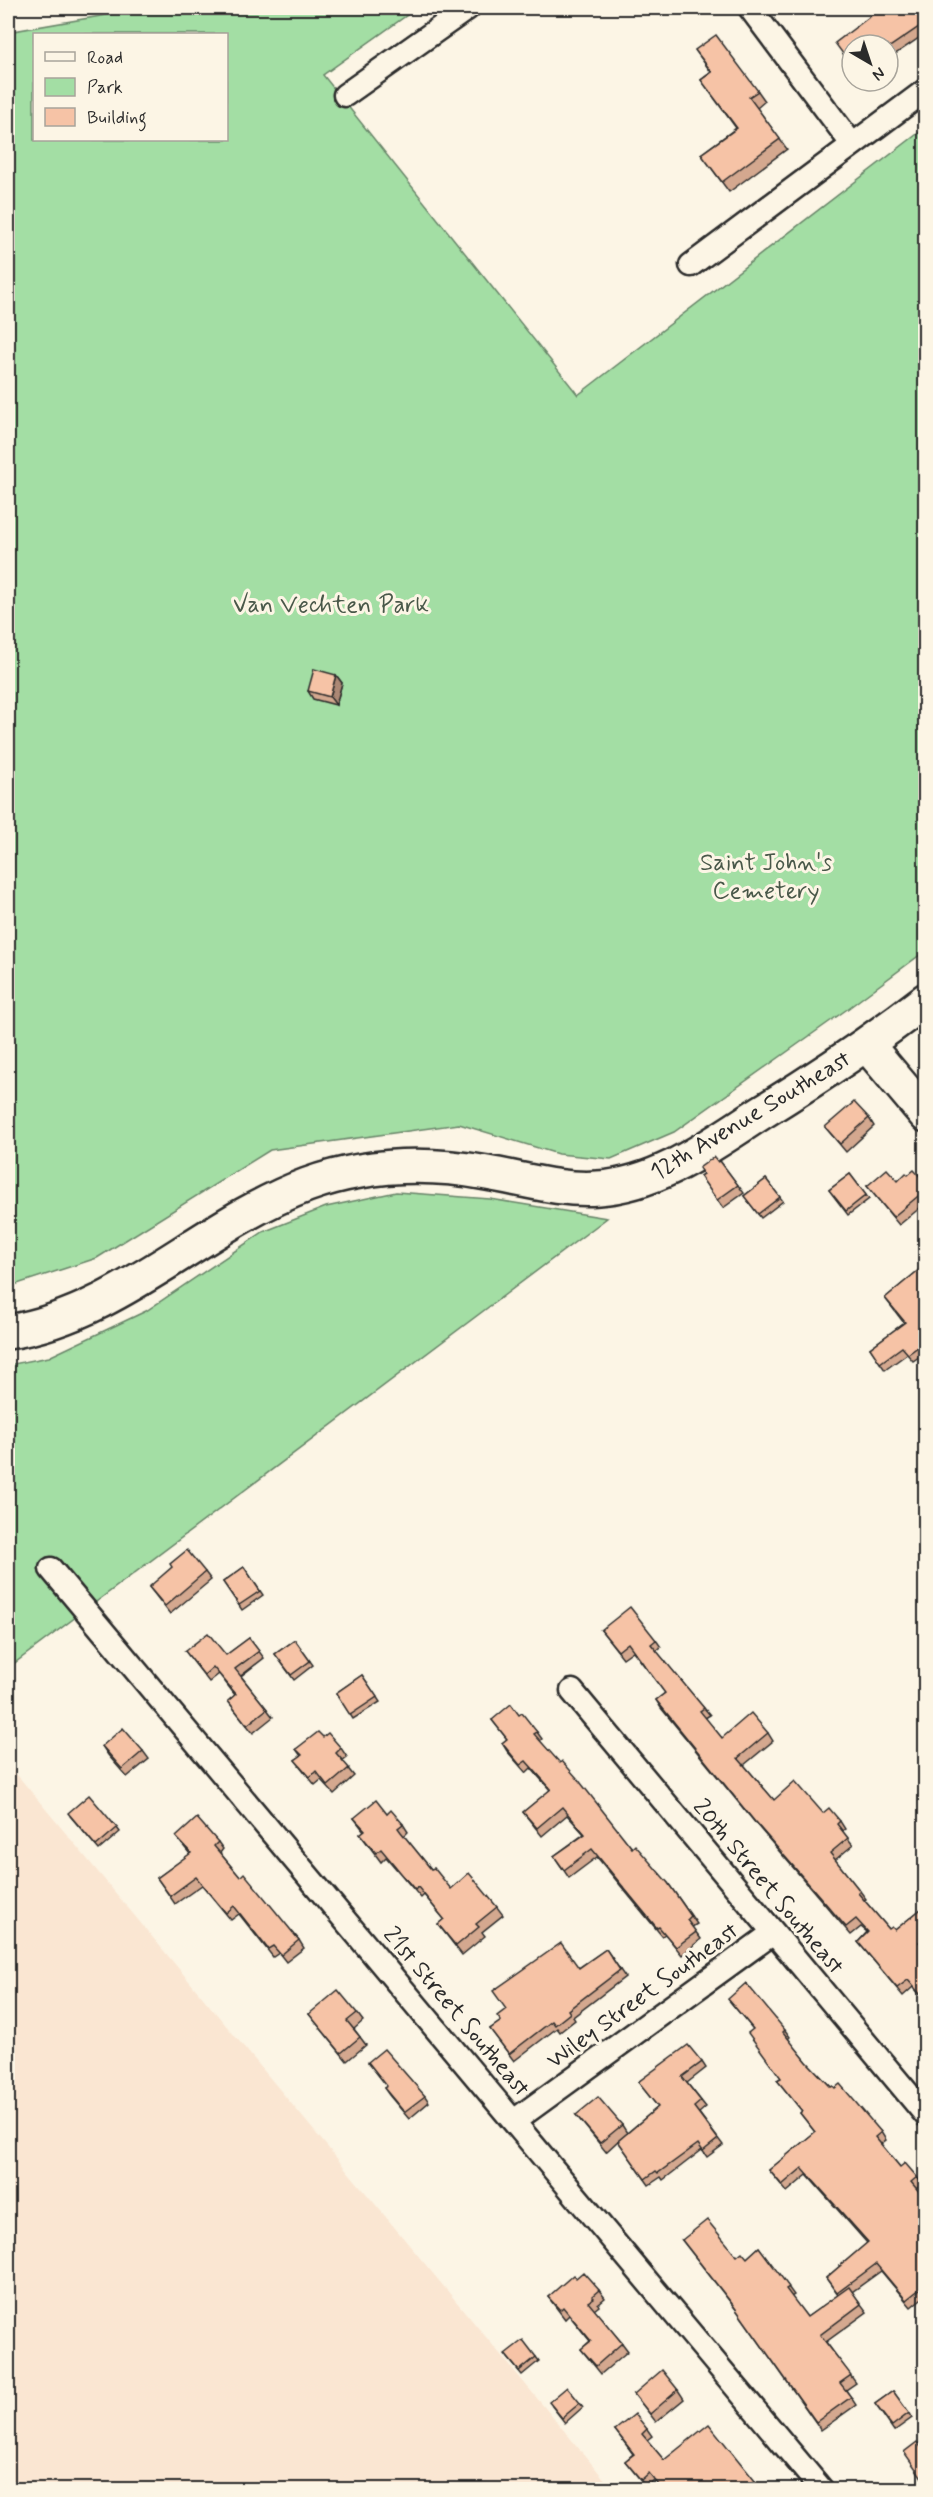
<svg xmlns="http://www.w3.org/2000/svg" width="933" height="2497" font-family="Mynerve,sans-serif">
<rect width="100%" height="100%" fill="#fcf5e5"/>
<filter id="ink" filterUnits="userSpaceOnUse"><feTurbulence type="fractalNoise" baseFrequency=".0167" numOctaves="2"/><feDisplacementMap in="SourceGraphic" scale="12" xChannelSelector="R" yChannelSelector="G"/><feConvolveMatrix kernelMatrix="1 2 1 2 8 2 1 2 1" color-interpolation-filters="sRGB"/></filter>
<g filter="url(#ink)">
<!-- built -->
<path fill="#fae6d2" d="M8,1764L606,2481L594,2490L8,2489Z"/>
<!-- green -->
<g fill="#a3dea4" stroke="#678468" stroke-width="1.5" fill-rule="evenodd">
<path d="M147,8H417L323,75L578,395L925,128V951L846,1010L674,1132L611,1159L558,1154L459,1124L270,1150L97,1258L8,1287V32ZM34,34H226V140H34Z"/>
<path d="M396,1192L490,1199L607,1218L8,1668V1365L49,1357L146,1311L263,1232L326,1207Z"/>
</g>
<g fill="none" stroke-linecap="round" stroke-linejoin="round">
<!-- street casing -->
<g stroke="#2b2b2b" stroke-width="27">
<g id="street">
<path d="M750,8L852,144"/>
<path d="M345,95L468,8"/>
<path d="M691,265L926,90"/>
<path d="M51,1569L822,2490"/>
<path d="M572,1691L926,2115"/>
<path d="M514,2121L773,1933"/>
</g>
</g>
<!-- secondary casing -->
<g stroke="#2b2b2b" stroke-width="38">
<g id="secondary">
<path d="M867,1045L926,1115"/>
<path d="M8,1332C122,1314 202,1224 307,1185C365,1164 427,1162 487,1173C523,1179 561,1191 598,1188C660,1184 712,1144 762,1112C819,1077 873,1041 926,1000"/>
</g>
</g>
<!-- street -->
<use href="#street" stroke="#fcf5e5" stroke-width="22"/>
<!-- secondary -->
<use href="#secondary" stroke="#fcf5e5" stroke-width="33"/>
</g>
<!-- wall -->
<g fill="#d4a88f" stroke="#2b2b2b" stroke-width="1.5">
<path d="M926,8V33L888,59V45Z"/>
<path d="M695,50L758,91L765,101L757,108L787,149L729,192L701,154L736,128L701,80L711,72Z"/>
<path d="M336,675L342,683L336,705L313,699L308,691Z"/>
<path d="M869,1118L874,1126L846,1152L825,1127Z"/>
<path d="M720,1161L744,1193L723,1208L700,1176Z"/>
<path d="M850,1174L869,1199L848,1215L829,1190Z"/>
<path d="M908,1175L926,1183V1203L899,1225L867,1186L898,1181Z"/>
<path d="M766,1179L783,1201L761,1218L744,1196Z"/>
<path d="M926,1264V1352L913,1361L907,1354L885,1370L870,1348L904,1323L885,1298Z"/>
<path d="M244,1567L263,1595L242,1610L223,1582Z"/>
<path d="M205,1572L211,1580L170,1614L149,1587Z"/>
<path d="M601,1630L656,1640L661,1647L656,1651L704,1708L710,1715L705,1718L722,1738L768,1733L773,1741L744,1765L774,1800L823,1813L840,1821L845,1829L842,1831L853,1845L835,1860L860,1891L866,1899L864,1900L889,1929L895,1930L926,1905V2001L913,1987L903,1996L858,1942L867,1932L861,1927L851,1935L761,1830L661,1708L656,1700L665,1693L633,1651L623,1658Z"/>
<path d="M249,1638L264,1658L241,1676L273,1717L253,1733L228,1701L235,1695L219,1674L209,1682L185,1651L226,1655Z"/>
<path d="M295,1640L313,1665L294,1680L275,1654Z"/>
<path d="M362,1675L380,1702L353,1719L336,1693Z"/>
<path d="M519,1715L537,1732L542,1739L540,1741L632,1848L668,1883L697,1924L692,1927L701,1939L682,1955L665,1934L662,1936L597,1857L569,1878L554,1856L584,1834L567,1815L542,1836L523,1812L550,1790L531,1768L526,1773L507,1751L502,1743L507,1739L492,1720Z"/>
<path d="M323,1737L341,1748L347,1757L342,1761L354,1776L334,1794L321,1780L315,1785L295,1760L301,1756L296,1749Z"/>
<path d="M102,1746L143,1751L149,1759L127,1777L108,1755Z"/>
<path d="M387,1814L403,1824L408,1832L404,1836L431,1869L451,1889L497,1907L503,1915L482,1932L485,1936L462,1955L438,1924L444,1919L424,1895L421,1898L386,1857L381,1862L360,1834L364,1831L354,1818Z"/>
<path d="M71,1817L117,1828L120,1832L99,1850Z"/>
<path d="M176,1837L218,1842L223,1849L220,1853L240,1877L299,1940L304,1948L286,1962L279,1953L273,1957L239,1914L231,1920L202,1885L175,1904L157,1878L190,1854Z"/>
<path d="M606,1949L625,1977L573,2017L575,2020L560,2032L557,2028L514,2061L490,2029Z"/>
<path d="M728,1999L785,2030L790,2037L788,2039L807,2062L831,2087L881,2132L886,2140L881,2144L900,2167L917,2177L922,2184L916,2189L926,2200V2295L911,2307L881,2271L852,2292L867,2312L826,2342L856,2383L846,2390L856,2405L821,2430L738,2312L682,2240L737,2256L747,2258L759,2247L794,2295L791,2297L807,2317L838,2295L826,2278L867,2243L807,2175L787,2192L769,2170L815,2132L800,2113L802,2111L777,2080L781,2078L753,2029Z"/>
<path d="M357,2013L363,2021L354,2029L366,2045L347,2061L309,2014Z"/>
<path d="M368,2062L425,2096L429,2102L409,2119L389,2095L384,2088L387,2086Z"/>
<path d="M702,2062L706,2068L687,2083L706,2107L699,2113L723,2145L707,2157L702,2150L663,2180L661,2177L649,2185L618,2141L606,2152L576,2115L622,2125L627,2133L658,2107L638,2082Z"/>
<path d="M576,2278L599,2290L605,2298L598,2304L599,2306L594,2310L622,2343L628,2351L601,2374L581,2349L590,2341L569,2315L565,2319L548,2297Z"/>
<path d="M536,2357L539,2361L522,2375L508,2358Z"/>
<path d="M678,2390L684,2399L656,2422L634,2394Z"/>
<path d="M893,2391L912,2418L894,2431L875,2404Z"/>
<path d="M580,2403L583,2407L565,2423L552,2406Z"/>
<path d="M647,2429L652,2436L647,2440L664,2460L755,2481L760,2488L758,2490H662L654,2480L646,2487L625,2461L633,2454L615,2430Z"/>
</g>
<!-- shaded-wall -->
<path fill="#ac8874" stroke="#2b2b2b" stroke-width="1.5" d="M336,675L342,683L336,705L330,697Z"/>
<!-- building -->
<g fill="#f6c3a6" stroke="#2b2b2b" stroke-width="1.5">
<path d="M880,8H926V22L888,48V45H852V66L835,43L881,8Z"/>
<path d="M716,35L758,91L749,97L780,139L722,182L701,154L737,128L701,80L712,72L695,50Z"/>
<path d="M314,669L336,675L330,697L308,691Z"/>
<path d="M854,1102L869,1118L840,1144L825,1127Z"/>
<path d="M714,1157L718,1162L720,1161L738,1185L717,1200L700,1176L703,1174L699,1168Z"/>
<path d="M887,1169L898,1181L906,1173L908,1175L914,1170L926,1183V1186L921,1190L923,1192L893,1217L867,1186Z"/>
<path d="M850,1174L866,1195L846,1211L829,1190Z"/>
<path d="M766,1179L780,1197L758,1214L744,1196Z"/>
<path d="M926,1264V1341L908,1354L902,1347L880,1363L870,1348L905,1322L885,1298Z"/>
<path d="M187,1550L205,1572L165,1606L149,1587L172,1567L170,1564Z"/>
<path d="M244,1567L260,1591L239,1605L223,1582Z"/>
<path d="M630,1607L656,1640L651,1644L704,1708L700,1711L722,1738L751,1713L768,1733L738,1758L774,1800L795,1781L823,1813L829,1808L840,1821L837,1824L848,1838L830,1853L860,1891L858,1893L889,1929L892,1927L895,1930L926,1905V1937L919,1942L926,1949V1992L924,1990L920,1994L908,1980L897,1988L858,1942L868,1932L856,1919L846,1927L755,1822L656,1700L665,1693L628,1643L618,1651L601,1630Z"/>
<path d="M208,1633L226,1655L249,1638L259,1651L235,1669L267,1709L247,1725L228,1701L236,1694L213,1667L204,1675L185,1651Z"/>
<path d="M295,1640L310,1661L291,1675L275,1654Z"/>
<path d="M362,1675L377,1697L350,1715L336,1693Z"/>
<path d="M511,1704L519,1715L522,1713L537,1732L534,1734L560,1763L562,1761L577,1778L632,1848L635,1845L668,1883L691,1916L687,1920L696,1932L676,1947L659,1927L657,1928L592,1849L564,1870L554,1856L585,1834L562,1807L537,1828L523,1812L551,1789L526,1761L520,1765L502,1743L507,1739L492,1720Z"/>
<path d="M123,1728L143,1751L122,1769L102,1746Z"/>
<path d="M318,1732L323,1737L328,1733L341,1748L336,1753L349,1768L328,1786L316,1771L310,1777L295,1760L302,1755L296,1749Z"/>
<path d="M89,1795L117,1828L96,1846L68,1813Z"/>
<path d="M376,1800L387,1814L391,1810L403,1824L398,1828L401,1832L431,1869L434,1868L451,1889L469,1873L497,1907L476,1924L479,1927L456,1946L438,1924L444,1919L418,1887L415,1890L381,1849L376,1853L360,1834L365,1830L354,1818Z"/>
<path d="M197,1818L218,1842L214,1846L240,1877L244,1873L299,1940L281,1955L273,1946L268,1949L234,1906L226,1913L196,1877L170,1896L157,1878L191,1853L176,1837Z"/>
<path d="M561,1943L579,1968L606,1949L620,1970L568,2010L570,2013L555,2025L552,2021L509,2054L490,2029L501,2021L497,2016L506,2009L493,1991Z"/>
<path d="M746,1983L785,2030L783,2032L807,2062L831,2087L833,2086L835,2088L840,2084L881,2132L875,2137L900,2167L905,2163L917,2177L911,2182L926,2200V2284L906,2300L876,2264L837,2293L826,2278L868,2242L802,2168L782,2185L769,2170L815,2132L800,2113L802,2111L777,2080L781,2078L748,2033L753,2029L728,1999Z"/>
<path d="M338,1990L357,2013L347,2021L360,2037L341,2053L309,2014Z"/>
<path d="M688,2045L702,2062L682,2077L701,2101L694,2107L718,2139L703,2151L698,2144L658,2173L656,2171L645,2179L618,2141L658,2107L638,2082Z"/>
<path d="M384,2049L425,2096L404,2112L384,2088L387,2086L368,2062Z"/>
<path d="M598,2097L622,2125L600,2143L576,2115Z"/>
<path d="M707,2220L737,2256L742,2252L747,2258L759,2247L789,2287L786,2289L807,2317L849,2287L861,2304L820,2335L851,2375L840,2383L851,2397L816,2422L733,2305L682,2240Z"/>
<path d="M583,2272L599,2290L592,2296L594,2298L588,2302L622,2343L596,2366L581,2349L591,2341L563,2307L560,2310L548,2297L573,2275L576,2278Z"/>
<path d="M523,2340L536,2357L519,2371L505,2354Z"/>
<path d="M662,2370L678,2390L650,2414L634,2394Z"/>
<path d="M567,2387L580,2403L562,2418L549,2402Z"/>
<path d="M893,2391L909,2413L892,2426L875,2404Z"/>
<path d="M635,2414L647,2429L642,2434L664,2460L709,2424L755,2481L746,2490H704L700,2485L694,2490H663L649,2473L641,2480L625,2461L634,2454L615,2430Z"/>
<path d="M917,2442L921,2447L926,2444L925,2482L904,2452Z"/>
</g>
</g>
<g text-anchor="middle" stroke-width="6" stroke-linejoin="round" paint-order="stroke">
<!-- park labels -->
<g font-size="24" fill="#495849" stroke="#fcf5e5">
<text x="331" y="612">Van Vechten Park</text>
<text x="766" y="870">Saint John's<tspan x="766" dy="28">Cemetery</tspan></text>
</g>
<!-- street labels -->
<g font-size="24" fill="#2b2b2b" stroke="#fcf5e5">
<text transform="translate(750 1115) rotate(-31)" y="8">12th Avenue Southeast</text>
<text transform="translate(769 1886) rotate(50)" y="8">20th Street Southeast</text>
<text transform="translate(642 1995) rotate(-36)" y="8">Wiley Street Southeast</text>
<text transform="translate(457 2011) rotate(50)" y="8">21st Street Southeast</text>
</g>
</g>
<!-- margin -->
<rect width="933" height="2497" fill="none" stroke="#fcf5e5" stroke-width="30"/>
<rect x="15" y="15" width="903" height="2467" fill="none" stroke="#2b2b2b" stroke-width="2" filter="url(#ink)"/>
<!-- legend -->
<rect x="33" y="33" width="195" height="108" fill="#fcf5e5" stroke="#a8a49b" stroke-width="1.5"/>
<rect x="45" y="52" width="30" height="9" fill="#fcf5e5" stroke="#a8a49b" stroke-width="1.5"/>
<text x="87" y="63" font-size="18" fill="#2b2b2b">Road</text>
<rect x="45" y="78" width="30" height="18" fill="#a3dea4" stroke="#a8a49b" stroke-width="1.5"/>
<text x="87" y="93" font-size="18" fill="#2b2b2b">Park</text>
<rect x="45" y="108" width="30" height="18" fill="#f6c3a6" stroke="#a8a49b" stroke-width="1.5"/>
<text x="87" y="123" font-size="18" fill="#2b2b2b">Building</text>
<!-- north arrow -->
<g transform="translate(870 63) rotate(141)"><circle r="28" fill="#fcf5e5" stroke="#a8a49b" stroke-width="1.5"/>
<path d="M0-4.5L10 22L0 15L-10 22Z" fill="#2b2b2b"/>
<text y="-9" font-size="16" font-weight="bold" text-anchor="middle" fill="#2b2b2b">N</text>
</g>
</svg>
